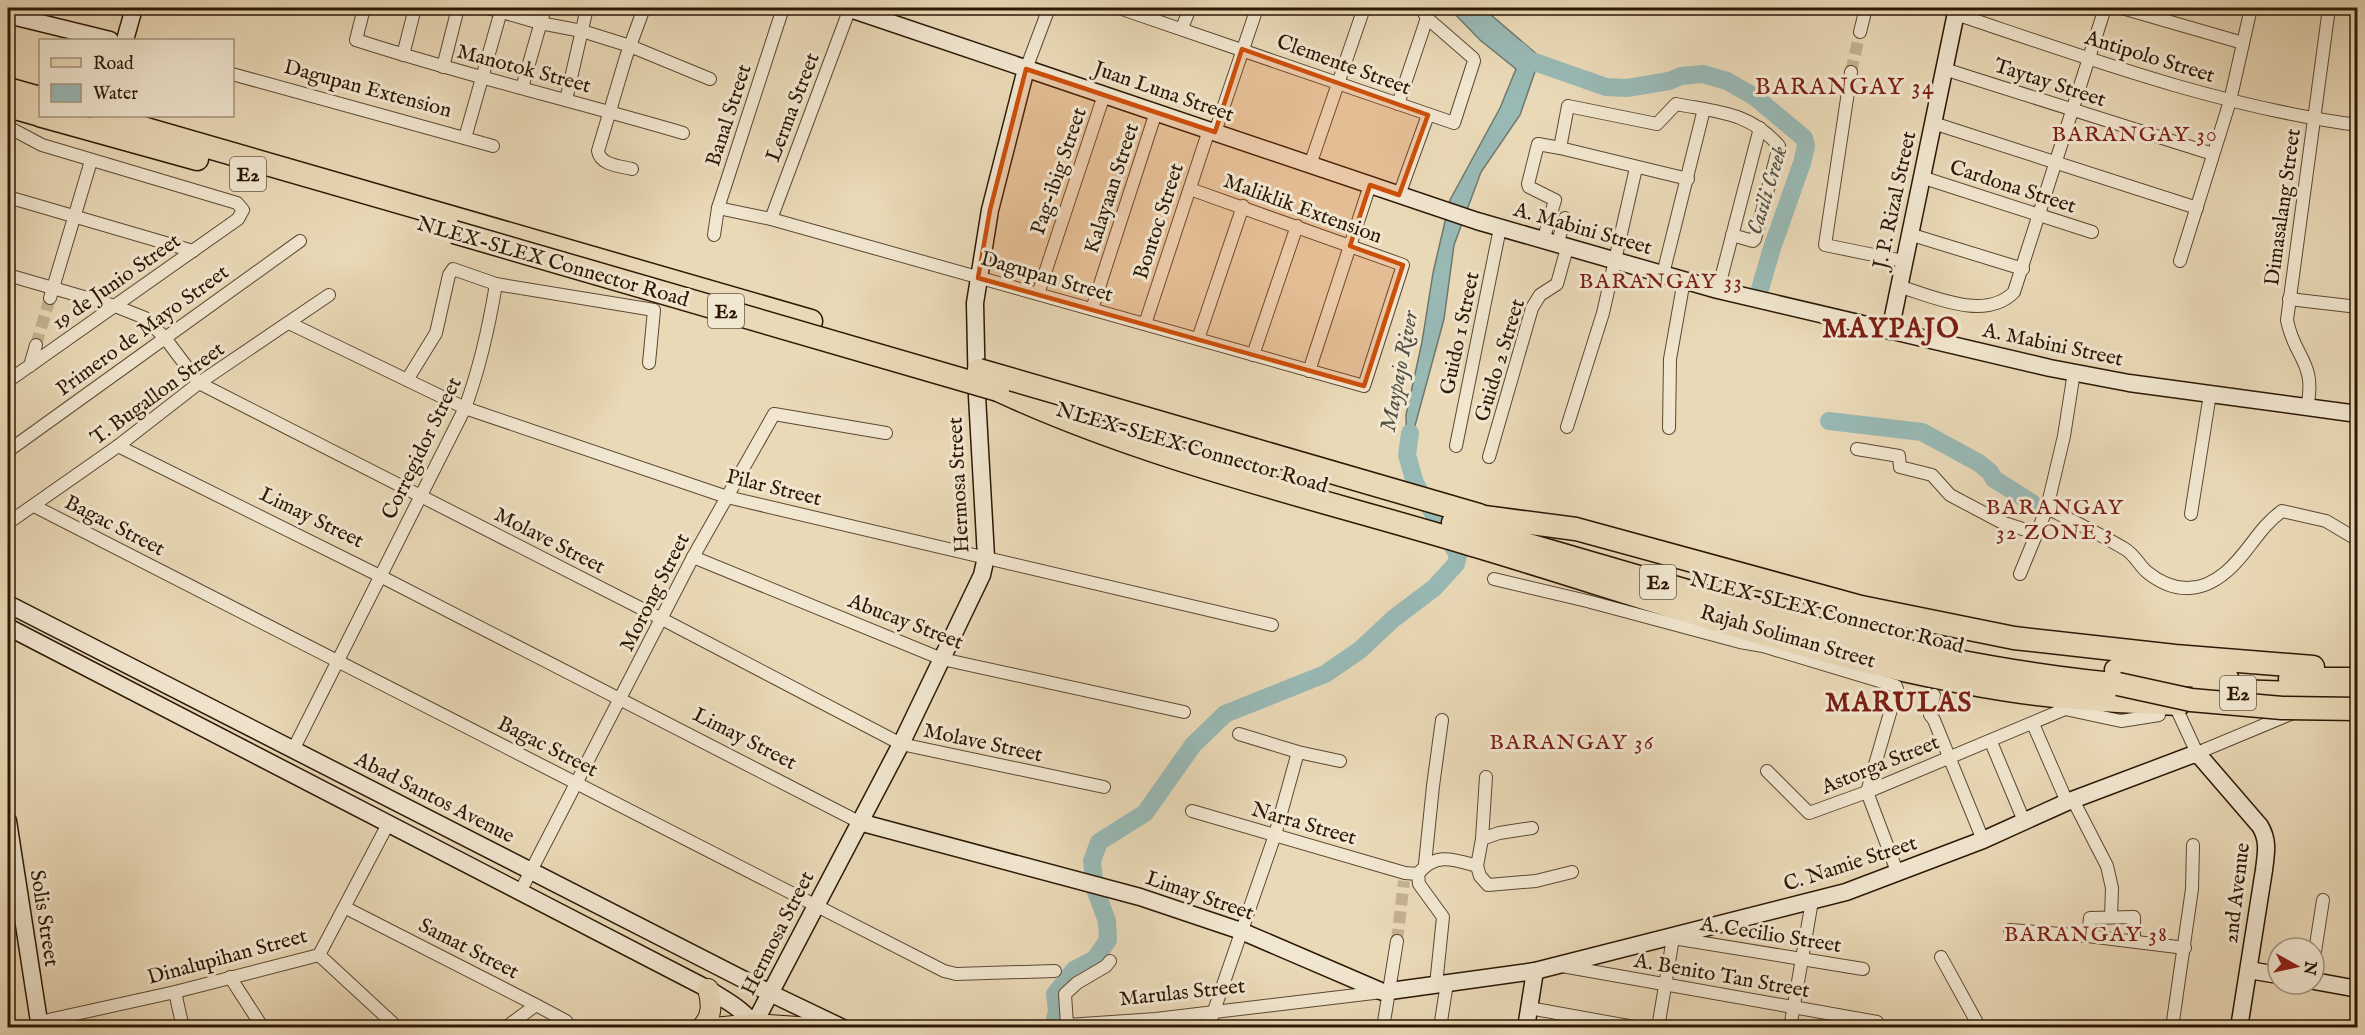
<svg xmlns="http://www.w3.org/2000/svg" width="2365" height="1035" font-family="'IM FELL English',serif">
<rect width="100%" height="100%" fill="#ead9b7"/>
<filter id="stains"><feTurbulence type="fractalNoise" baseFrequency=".00333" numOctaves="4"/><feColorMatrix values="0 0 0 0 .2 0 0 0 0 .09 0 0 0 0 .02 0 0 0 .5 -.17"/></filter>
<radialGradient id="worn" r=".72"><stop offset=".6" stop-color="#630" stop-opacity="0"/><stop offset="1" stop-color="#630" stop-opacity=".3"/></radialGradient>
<!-- water -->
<path fill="#99b9b5" stroke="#6d796f" stroke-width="1.5" d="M1449,8H1483L1540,57L1520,115L1481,172L1454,245L1444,319L1407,455L1406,415L1422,342L1433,273L1450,200L1500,108L1516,69L1480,40Z"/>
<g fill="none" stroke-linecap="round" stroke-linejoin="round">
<!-- river -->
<g stroke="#99b9b5" stroke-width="18">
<path d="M1518,50L1529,60L1606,87L1627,88L1669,81L1681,76L1703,74L1727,81L1755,97L1804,138L1806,146L1802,163L1772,248L1760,289"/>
<path d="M1829,421L1922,432L1979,463L1990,472L1994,479L2032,503"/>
<path d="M1094,880L1092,861L1099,842L1145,813L1193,745L1225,714L1325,674L1360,650L1393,619L1434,588L1456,564L1458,555L1415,483L1407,455L1410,433"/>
<path d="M1053,1028L1057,1011L1055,994L1074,970L1095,959L1108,940L1107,921L1095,889"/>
</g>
<!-- street-tunnel -->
<g stroke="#c4b293" stroke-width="12" stroke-dasharray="12 6" stroke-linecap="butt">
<path d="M1851,72L1860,32"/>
<path d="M36,345L50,298"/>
<path d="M1397,941L1404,881"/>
</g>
<!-- street casing -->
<g stroke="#5c4832" stroke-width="14">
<g id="street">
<path d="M364,8L356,40C464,75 574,101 683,133"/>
<path d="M488,8L540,23L582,31L630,46L710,79"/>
<path d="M1119,8L1454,123L1474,61L1473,58L1427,18L1421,8"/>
<path d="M2122,8L2243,43"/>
<path d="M1956,14C2087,58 2220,107 2358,125"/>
<path d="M1182,28L1190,8"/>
<path d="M1860,32L1866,8"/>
<path d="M403,55L415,8"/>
<path d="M443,67L458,8"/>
<path d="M1026,69L1049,8"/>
<path d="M1944,69L2213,154"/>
<path d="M1851,72L1825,245L1903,261"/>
<path d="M232,74L493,146"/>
<path d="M522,88L545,8"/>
<path d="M566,100L587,8"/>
<path d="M1398,104L1427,18"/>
<path d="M1933,123L2197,208"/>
<path d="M8,127L42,145L237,203L243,210L238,219L8,381"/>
<path d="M1215,132L1257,8"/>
<path d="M465,138L501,11"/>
<path d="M1560,148L1688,179"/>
<path d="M1310,165L1364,8"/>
<path d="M632,169C620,166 600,165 598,151L626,57L644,8"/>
<path d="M1921,177L2092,232"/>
<path d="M1399,195L1428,115"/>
<path d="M8,197L193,251"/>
<path d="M718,208L771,219L1364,386L1403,265L1190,189"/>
<path d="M771,219L850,8"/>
<path d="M1909,234L2023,269"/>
<path d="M714,235L718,208L783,8"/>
<path d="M1543,241L1555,200L1529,187L1528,184L1538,144L1560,148L1568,106L1657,124L1676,104C1717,112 1750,112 1779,146L1755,239L1753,241L1732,235"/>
<path d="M1557,245L1565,218"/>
<path d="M2180,261L2230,101L2251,8"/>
<path d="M1663,274L1704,109"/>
<path d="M8,275L115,306L145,318L165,338L199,383L662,619L901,744L1104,787"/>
<path d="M1898,286C1932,296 1985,322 2014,292L2105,8"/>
<path d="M1718,290L1760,128"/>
<path d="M1038,294L1104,95"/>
<path d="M50,298L91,161"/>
<path d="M2289,299L2358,307"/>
<path d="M1092,309L1156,112"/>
<path d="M289,323L465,408L727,497L1272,625"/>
<path d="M1145,324L1209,130"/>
<path d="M1198,339L1243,206"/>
<path d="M1253,355L1297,226"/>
<path d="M30,366L36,345"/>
<path d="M1309,371L1370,185"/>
<path d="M407,380L436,333L449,275L453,269L496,284L654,310L649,363"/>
<path d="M2307,408C2317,362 2294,358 2287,320L2329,8"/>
<path d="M1567,427L1603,313L1636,168"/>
<path d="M1669,428L1670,359L1684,280"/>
<path d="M118,446L380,576L859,822"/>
<path d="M1456,446L1500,228"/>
<path d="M1857,449L1899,456L1900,467L1932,475L1950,495L2001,522L2035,533"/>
<path d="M8,451L300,241"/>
<path d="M1489,457L1532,308L1540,295L1557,284L1567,248"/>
<path d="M34,506L944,971L956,974L1055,971"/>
<path d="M2047,508C2073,521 2100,534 2125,549C2134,554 2139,565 2147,572C2173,593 2200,594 2226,572C2247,555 2259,527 2282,511L2326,521L2358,540"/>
<path d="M2191,514L2210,394"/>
<path d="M8,523L118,446L199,383L329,295"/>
<path d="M693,557L942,659L1184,712"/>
<path d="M2020,574L2047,508L2064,436L2074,372"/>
<path d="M1494,579L1587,601L1740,642L1763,646L1896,686L1897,689L1867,792L1898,874"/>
<path d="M1934,695L1930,715L1934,720L1983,840"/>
<path d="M2178,712L2197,753L2293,713"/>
<path d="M2033,724L2067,802"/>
<path d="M1239,734L1298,752L1340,761"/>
<path d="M1991,742L2024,821"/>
<path d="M293,750L465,408C480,367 489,327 496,284"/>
<path d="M1767,771L1809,813L1867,792L2065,709L2121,721L2159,715"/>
<path d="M1486,777L1482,839L1477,866L1480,876L1488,885L1536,881L1572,872"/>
<path d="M2073,800L2107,866L2112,888L2111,917"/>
<path d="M1192,811L1405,873L1418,874C1435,852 1453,859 1477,866"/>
<path d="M1482,839L1499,833L1532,828"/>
<path d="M1425,864L1433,786L1442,720"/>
<path d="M1418,874L1419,884L1443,917L1436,985"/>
<path d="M520,892L693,557L774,414L886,433"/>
<path d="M346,908L536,1005L566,1021L571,1028"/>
<path d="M2010,930L2088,936L2185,948"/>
<path d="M2088,936L2090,918L2134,917V941"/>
<path d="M319,955L398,1028"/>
<path d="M1941,957L1980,1028"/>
<path d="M2314,958L2323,900"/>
<path d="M1110,961L1106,966L1077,983L1065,994L1067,1025L1156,1019L1382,992"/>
<path d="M1562,966L1877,1022"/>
<path d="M230,977L263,1028"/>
<path d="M175,992L183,1028"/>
<path d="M1529,1008L1640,1028"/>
<path d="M39,1022L175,992L319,955L388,824"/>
<path d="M505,1028L536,1005"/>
<path d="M1208,1028L1275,835L1298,752"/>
<path d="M1383,1028L1397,941"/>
<path d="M1440,1028L1447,983"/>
<path d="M1658,1028L1673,938L1863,969"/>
<path d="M1790,1028L1812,901"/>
<path d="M2172,1028L2192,889L2193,845"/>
</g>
</g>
<!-- secondary casing -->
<g stroke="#2c1805" stroke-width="19">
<g id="secondary">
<path d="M847,8L1477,221L1718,290L2050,368L2129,383L2358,414"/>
<path d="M8,15L110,40"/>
<path d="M125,40L134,8"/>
<path d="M1890,331L1957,8"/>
<path d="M8,604L772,994L843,1028"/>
<path d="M8,627L708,989C723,999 748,1011 755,1028"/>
<path d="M8,821L40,1028"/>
<path d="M859,822L1140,897L1241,931L1383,992L1535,971L1846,892L1983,840L2067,802L2197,753L2260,826C2269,841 2266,853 2264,870L2239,1028"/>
<path d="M2249,970L2278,975"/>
<path d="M2314,981L2358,989"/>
<path d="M754,1024L901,744L982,575L986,557L977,396L975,303L990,210L1026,69"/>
<path d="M1526,1028L1535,971"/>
</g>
</g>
<!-- primary casing -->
<g stroke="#2c1805" stroke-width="22">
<g id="primary">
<path d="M701,1028C713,1017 712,1003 708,989"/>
<path d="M714,1028L754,1024L812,1028"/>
</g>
</g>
<!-- highway casing -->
<g stroke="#2c1805" stroke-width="25">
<g id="highway">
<path d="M8,89L40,98"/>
<path d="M8,106L40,115"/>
<path d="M42,116L197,159"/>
<path d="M101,116L811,321"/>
<path d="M998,390C1147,459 1309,496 1466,543C1645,596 1822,661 2007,690C2064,699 2122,702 2179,704"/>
<path d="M1255,450L1479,515"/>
<path d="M1484,517L1576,529L1861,607L2014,638L2175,656L2313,667"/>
<path d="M1453,523L1849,638C1943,660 2041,679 2137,686"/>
<path d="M2116,670L2227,678"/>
<path d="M2290,679H2358"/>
<path d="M2203,690L2358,695"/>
</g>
</g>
<!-- street -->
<use href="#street" stroke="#f1e6d0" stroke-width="12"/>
<!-- secondary -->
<use href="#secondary" stroke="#f1e6d0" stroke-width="16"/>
<!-- primary -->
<use href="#primary" stroke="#ead9b7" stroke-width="20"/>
<!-- highway -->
<use href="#highway" stroke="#ead9b7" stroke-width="22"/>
<!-- highway-bridge casing -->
<g stroke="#2c1805" stroke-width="25" stroke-linecap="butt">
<g id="highway-bridge">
<path d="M454,232L998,390"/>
<path d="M979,370L1255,450"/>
<path d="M2118,684L2191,700L2282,708L2358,709"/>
</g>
</g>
<!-- highway-bridge -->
<use href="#highway-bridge" stroke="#ead9b7" stroke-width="22"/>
</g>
<!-- marked area -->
<path fill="#cc4f0b" fill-opacity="0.2" stroke="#cc4f0b" stroke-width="4.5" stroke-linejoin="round" d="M1242,49L1428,115L1399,195L1370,185L1350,246L1403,265L1364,386L978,278L990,210L1026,69L1215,132Z"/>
<g text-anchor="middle" stroke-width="6" stroke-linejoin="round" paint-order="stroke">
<!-- shield labels -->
<g fill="#f1e6d0" stroke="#675642" stroke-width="1.5">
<rect x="230" y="157" width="36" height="34" rx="4.5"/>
<rect x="708" y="294" width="36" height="34" rx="4.5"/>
<rect x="1640" y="565" width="36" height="34" rx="4.5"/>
<rect x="2220" y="676" width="36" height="34" rx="4.5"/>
</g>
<g font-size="20" font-weight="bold" fill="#2c1805">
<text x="248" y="181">E2</text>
<text x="726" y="318">E2</text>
<text x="1658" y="589">E2</text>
<text x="2238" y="700">E2</text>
</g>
<!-- street labels -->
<g font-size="21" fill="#2c1805" stroke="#f1e6d0">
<text transform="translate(2150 56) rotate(17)" y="7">Antipolo Street</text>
<text transform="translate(1344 64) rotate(20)" y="7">Clemente Street</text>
<text transform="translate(524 68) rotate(15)" y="7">Manotok Street</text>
<text transform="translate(2050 82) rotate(18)" y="7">Taytay Street</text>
<text transform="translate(368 88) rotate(15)" y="7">Dagupan Extension</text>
<text transform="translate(1164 91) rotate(19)" y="7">Juan Luna Street</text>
<text transform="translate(792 107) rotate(-69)" y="7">Lerma Street</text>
<text transform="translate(728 115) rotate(-72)" y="7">Banal Street</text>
<text transform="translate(1058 171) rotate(-71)" y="7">Pag-ibig Street</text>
<text transform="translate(2013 186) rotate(18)" y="7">Cardona Street</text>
<text transform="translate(1111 188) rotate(-72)" y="7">Kalayaan Street</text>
<text transform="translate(1894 200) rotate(-78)" y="7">J. P. Rizal Street</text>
<text transform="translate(2282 207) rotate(-82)" y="7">Dimasalang Street</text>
<text transform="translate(1303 208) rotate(20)" y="7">Maliklik Extension</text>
<text transform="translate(1158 221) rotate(-72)" y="7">Bontoc Street</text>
<text transform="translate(1583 228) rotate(16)" y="7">A. Mabini Street</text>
<text transform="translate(553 261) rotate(16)" y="7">NLEX-SLEX Connector Road</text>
<text transform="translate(1047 276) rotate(16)" y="7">Dagupan Street</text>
<text transform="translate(116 281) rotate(-35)" y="7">19 de Junio Street</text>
<text transform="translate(142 330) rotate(-36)" y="7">Primero de Mayo Street</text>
<text transform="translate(1459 333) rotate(-78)" y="7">Guido 1 Street</text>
<text transform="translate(2053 344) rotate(12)" y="7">A. Mabini Street</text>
<text transform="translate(1499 360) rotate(-73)" y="7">Guido 2 Street</text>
<text transform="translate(157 393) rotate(-36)" y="7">T. Bugallon Street</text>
<text transform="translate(1192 447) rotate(16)" y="7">NLEX-SLEX Connector Road</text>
<text transform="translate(421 448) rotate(-64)" y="7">Corregidor Street</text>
<text transform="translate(958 485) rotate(-93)" y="7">Hermosa Street</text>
<text transform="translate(774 487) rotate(14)" y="7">Pilar Street</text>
<text transform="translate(312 517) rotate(26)" y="7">Limay Street</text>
<text transform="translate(115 525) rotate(27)" y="7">Bagac Street</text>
<text transform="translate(550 540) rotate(27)" y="7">Molave Street</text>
<text transform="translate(654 592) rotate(-63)" y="7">Morong Street</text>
<text transform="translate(1827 612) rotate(14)" y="7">NLEX-SLEX Connector Road</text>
<text transform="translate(906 621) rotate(21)" y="7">Abucay Street</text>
<text transform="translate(1788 636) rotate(16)" y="7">Rajah Soliman Street</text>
<text transform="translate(745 738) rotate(27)" y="7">Limay Street</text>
<text transform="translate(983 742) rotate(12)" y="7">Molave Street</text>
<text transform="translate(548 746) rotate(27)" y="7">Bagac Street</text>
<text transform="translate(1880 764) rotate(-22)" y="7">Astorga Street</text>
<text transform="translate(435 797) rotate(27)" y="7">Abad Santos Avenue</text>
<text transform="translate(1304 823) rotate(16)" y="7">Narra Street</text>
<text transform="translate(1850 863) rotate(-18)" y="7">C. Namie Street</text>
<text transform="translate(2236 893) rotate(-83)" y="7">2nd Avenue</text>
<text transform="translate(1200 895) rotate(19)" y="7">Limay Street</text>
<text transform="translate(45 918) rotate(81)" y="7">Solis Street</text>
<text transform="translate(777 933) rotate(-63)" y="7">Hermosa Street</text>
<text transform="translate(1771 934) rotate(9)" y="7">A. Cecilio Street</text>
<text transform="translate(469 948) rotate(27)" y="7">Samat Street</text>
<text transform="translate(227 956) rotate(-15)" y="7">Dinalupihan Street</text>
<text transform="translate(1722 975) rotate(10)" y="7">A. Benito Tan Street</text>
<text transform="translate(1182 992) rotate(-6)" y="7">Marulas Street</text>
</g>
<!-- neighbourhood labels -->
<g font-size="22" letter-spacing="1.5" fill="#7a1f14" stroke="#f1e6d0">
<text x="2135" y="141">BARANGAY 30</text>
<text x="1661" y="288">BARANGAY 33</text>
<text x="2055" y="514">BARANGAY<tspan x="2055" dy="25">32 ZONE 3</tspan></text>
<text x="1572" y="749">BARANGAY 36</text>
<text x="2086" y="941">BARANGAY 38</text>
</g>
<!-- water labels -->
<g font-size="22" font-style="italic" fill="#525043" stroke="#f1e6d0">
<text transform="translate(1766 190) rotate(-73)" y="8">Casili Creek</text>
<text transform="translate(1398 371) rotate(-79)" y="8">Maypajo River</text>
</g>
<!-- quarter labels -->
<g font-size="24" letter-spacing="1.5" fill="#7a1f14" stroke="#f1e6d0">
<text x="1845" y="94">BARANGAY 34</text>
</g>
<!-- district labels -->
<g font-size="27" font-weight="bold" letter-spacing="1.5" fill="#7a1f14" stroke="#f1e6d0">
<text x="1891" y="337">MAYPAJO</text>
<text x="1899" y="711">MARULAS</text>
</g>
</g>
<!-- margin -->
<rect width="2365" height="1035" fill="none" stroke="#ead9b7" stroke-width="30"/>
<rect x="9" y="9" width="2347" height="1017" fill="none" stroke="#2c1805" stroke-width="3"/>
<rect x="15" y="15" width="2335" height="1005" fill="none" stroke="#2c1805" stroke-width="1.5"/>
<!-- legend -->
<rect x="39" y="39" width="195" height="78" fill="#f1e6d0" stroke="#a2947f" stroke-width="1.5"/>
<rect x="51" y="58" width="30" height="9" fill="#ead9b7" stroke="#a2947f" stroke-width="1.5"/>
<text x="93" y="69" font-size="18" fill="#2c1805">Road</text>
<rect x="51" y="84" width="30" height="18" fill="#99b9b5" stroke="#a2947f" stroke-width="1.5"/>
<text x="93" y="99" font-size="18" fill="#2c1805">Water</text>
<!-- north arrow -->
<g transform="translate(2296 966) rotate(98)"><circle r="28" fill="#f1e6d0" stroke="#a2947f" stroke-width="1.5"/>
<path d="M0-4.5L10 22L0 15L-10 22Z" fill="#8f2418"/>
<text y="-9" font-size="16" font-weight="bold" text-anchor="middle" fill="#2c1805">N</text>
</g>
<rect width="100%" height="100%" filter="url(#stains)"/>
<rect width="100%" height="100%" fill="url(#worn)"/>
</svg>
